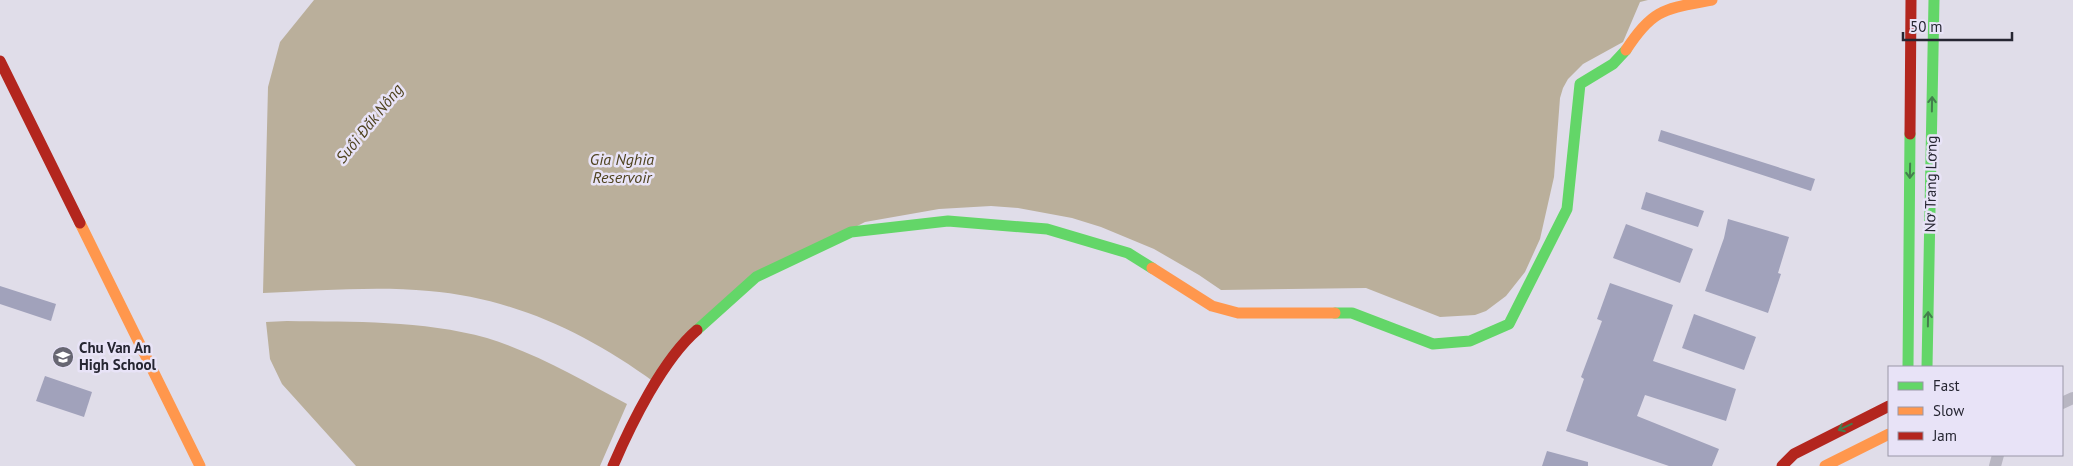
<svg xmlns="http://www.w3.org/2000/svg" width="2073" height="466" font-family="'PT Sans',sans-serif">
<rect width="100%" height="100%" fill="#e0dde9"/>
<!-- water -->
<g fill="#baaf9b">
<path d="M314,0H1648L1640,2L1623,42L1583,64L1568,79L1563,88L1560,98L1554,177L1540,239L1525,272L1506,296L1486,311L1475,315L1440,317L1366,288L1221,290L1199,275L1154,249L1101,227L1072,218L1018,208L991,206L939,209L865,222L746,283L654,382C587,333 513,298 429,291C374,286 318,291 263,293L268,87L280,42Z"/>
<path d="M287,321C354,322 422,320 487,338C536,353 582,380 627,404L600,466H356L282,384L270,359L266,322Z"/>
</g>
<!-- building -->
<g fill="#a1a2bb">
<path d="M1661,130L1815,179L1811,191L1658,141Z"/>
<path d="M1646,192L1704,211L1698,227L1641,209Z"/>
<path d="M1728,219L1789,237L1778,273L1781,274L1768,313L1705,291L1724,238Z"/>
<path d="M1626,224L1693,249L1680,283L1613,258Z"/>
<path d="M1610,283L1673,305L1653,361L1736,389L1726,421L1645,395L1637,416L1719,449L1712,466H1669L1566,431L1584,379L1581,377L1602,321L1597,319Z"/>
<path d="M0,286L56,304L51,321L0,304Z"/>
<path d="M1694,314L1756,337L1744,370L1682,348Z"/>
<path d="M45,376L92,392L84,417L36,401Z"/>
<path d="M1547,451L1588,462V466H1542Z"/>
</g>
<g fill="none" stroke-linecap="round" stroke-linejoin="round">
<!-- street -->
<g stroke="#b8b6c2" stroke-width="12">
<path d="M2062,403L2073,398"/>
<path d="M1995,466L1998,455"/>
</g>
<!-- fast -->
<g stroke="#63d668" stroke-width="11">
<path d="M1335,313H1352L1433,344L1470,341L1509,324L1567,209L1580,84L1613,64L1626,50"/>
<path d="M697,330L756,277L851,232L948,221L1047,229L1128,253L1152,268"/>
<path d="M1908,367L1910,134"/>
<path d="M1927,367L1934,0"/>
</g>
<!-- slow -->
<g stroke="#ff974d" stroke-width="11">
<path d="M1626,50C1653,8 1665,9 1712,0"/>
<path d="M80,223L200,466"/>
<path d="M1152,268L1212,306L1238,313H1335"/>
<path d="M1825,466L1889,434"/>
</g>
<!-- jam -->
<g stroke="#b3261e" stroke-width="11">
<path d="M0,61L80,223"/>
<path d="M1910,134L1911,0"/>
<path d="M613,466C631,424 663,359 697,330"/>
<path d="M1782,466L1794,454L1889,406"/>
</g>
</g>
<!-- one-way arrows -->
<defs><path id="oneway-shaft" d="M-6 0H5M1.5-3L5.5 0L1.5 3" fill="none" stroke-width="1.6" stroke-linecap="round" stroke-linejoin="round" transform="scale(1.25)"/></defs>
<g stroke="#447e4d">
<use href="#oneway-shaft" transform="translate(1932 104) rotate(-89)"/>
<use href="#oneway-shaft" transform="translate(1910 171) rotate(91)"/>
<use href="#oneway-shaft" transform="translate(1928 319) rotate(-89)"/>
<use href="#oneway-shaft" transform="translate(1845 427) rotate(155)"/>
</g>
<!-- icons -->
<defs>
<g id="school-disc" transform="scale(1.125)"><circle r="9.5" fill="#676672" stroke="#e8e3f7"/><path d="M0-5L7-2L0 1L-7-2ZM-4 1L0 2.5L4 1V4Q0 6-4 4Z" fill="#fff"/></g>
</defs>
<g fill-rule="evenodd">
<use href="#school-disc" x="63" y="357"/>
</g>
<g text-anchor="middle" stroke-width="5" stroke-linejoin="round" paint-order="stroke">
<!-- street labels -->
<g font-size="15" fill="#262632" stroke="#e8e3f7">
<text transform="translate(1931 184) rotate(-89)" y="5">Nơ Trang Lơng</text>
</g>
<!-- poi labels -->
<g font-size="15" font-weight="bold" fill="#262632" stroke="#e8e3f7" text-anchor="start">
<text x="79" y="353">Chu Van An<tspan x="79" dy="17">High School</tspan></text>
</g>
<!-- water labels -->
<g font-size="16" font-style="italic" fill="#4f431f" stroke="#e8e3f7">
<text transform="translate(369 123) rotate(-51)" y="6">Suối Đắk Nông</text>
<text x="622" y="165">Gia Nghia<tspan x="622" dy="18">Reservoir</tspan></text>
</g>
</g>
<!-- legend -->
<rect x="1888" y="366" width="175" height="90" fill="#e8e3f7" stroke="#9a97a8"/>
<rect x="1898" y="382" width="25" height="8" fill="#63d668" stroke="#9a97a8"/>
<text x="1933" y="391" font-size="15" fill="#262632">Fast</text>
<rect x="1898" y="407" width="25" height="8" fill="#ff974d" stroke="#9a97a8"/>
<text x="1933" y="416" font-size="15" fill="#262632">Slow</text>
<rect x="1898" y="432" width="25" height="8" fill="#b3261e" stroke="#9a97a8"/>
<text x="1933" y="441" font-size="15" fill="#262632">Jam</text>
<!-- scale -->
<path d="M1903 32v8h109v-8" fill="none" stroke="#262632" stroke-width="2.5"/>
<text x="1910" y="32" font-size="15" fill="#262632" stroke="#e8e3f7" stroke-width="4" paint-order="stroke">50 m</text>
</svg>
